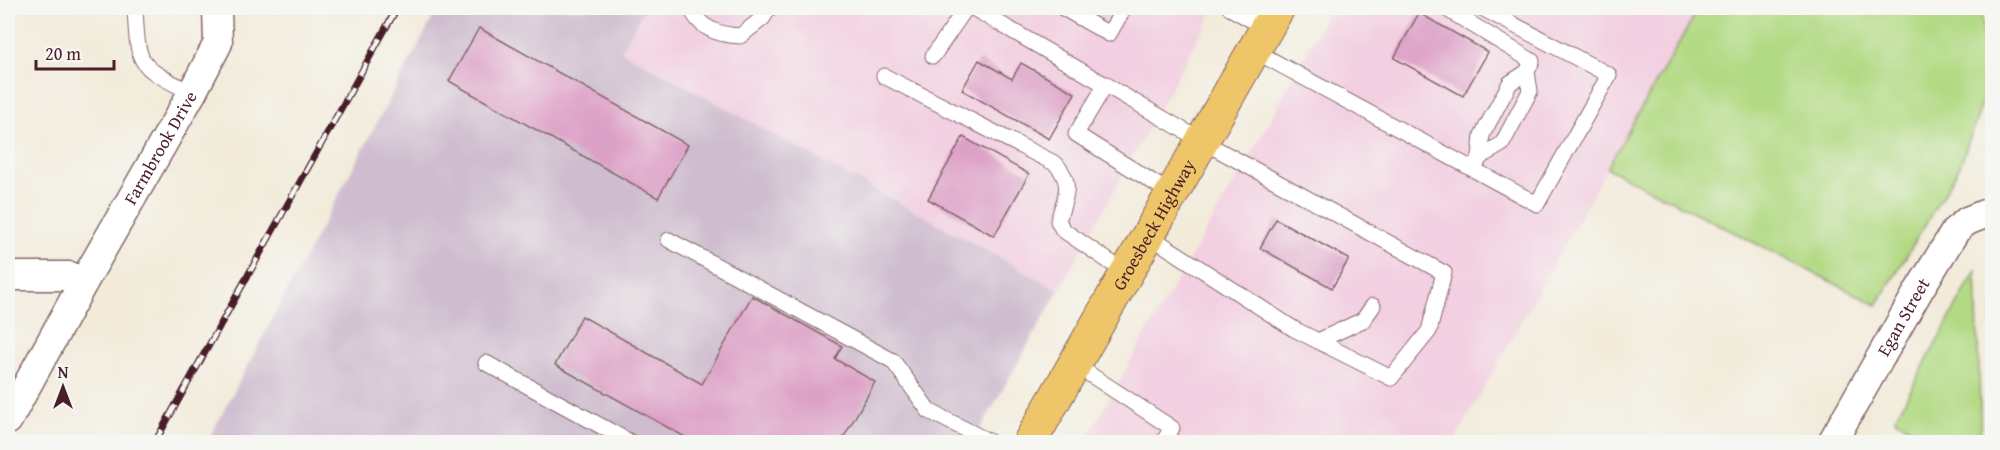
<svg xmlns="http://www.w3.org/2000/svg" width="2000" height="450" font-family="'Gentium Book Plus',serif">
<rect width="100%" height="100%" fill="#f6f6f2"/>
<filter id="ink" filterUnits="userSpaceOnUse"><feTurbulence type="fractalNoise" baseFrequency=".0167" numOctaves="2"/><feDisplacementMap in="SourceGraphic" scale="12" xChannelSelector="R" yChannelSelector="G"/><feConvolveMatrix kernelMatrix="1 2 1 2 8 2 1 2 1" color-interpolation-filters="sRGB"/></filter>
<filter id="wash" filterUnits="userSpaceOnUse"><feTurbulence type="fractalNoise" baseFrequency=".008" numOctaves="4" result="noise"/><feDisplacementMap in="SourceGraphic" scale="24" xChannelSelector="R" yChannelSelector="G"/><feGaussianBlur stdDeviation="1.35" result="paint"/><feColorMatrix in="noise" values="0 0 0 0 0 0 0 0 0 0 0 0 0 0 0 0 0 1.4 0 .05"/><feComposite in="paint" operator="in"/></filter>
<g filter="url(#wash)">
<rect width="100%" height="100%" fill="#f2ebda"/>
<!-- built -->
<g fill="#f2cfe1">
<path d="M645,8H1215L1059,290L620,51Z"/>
<path d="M1330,8H1699L1607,168L1454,442H1085L1151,325L1268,125Z"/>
</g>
<!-- industrial -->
<path fill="#cfbdcf" d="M438,8H645L621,51L1059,290L973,442H207Z"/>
<!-- green -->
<g fill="#b2da84" stroke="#7e7c58" stroke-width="1.5">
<path d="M1699,8H1981L1987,90L1959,168L1877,305L1607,168Z"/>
<path d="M1976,270L1981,442H1930L1895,419Z"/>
</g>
<g id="blocks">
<!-- building -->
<g fill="#dda1c7">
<path d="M1419,13L1488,52L1463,96L1394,58Z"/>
<path d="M479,28L688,145L658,198L449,81Z"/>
<path d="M979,60L1012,79L1021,63L1075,93L1049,139L962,90Z"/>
<path d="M963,137L1029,174L994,236L928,199Z"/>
<path d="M1276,219L1349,259L1332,288L1260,248Z"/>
<path d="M752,296L842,346L835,359L875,382L841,442H694L555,365L582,316L702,384Z"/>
</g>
</g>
</g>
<g filter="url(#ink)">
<use href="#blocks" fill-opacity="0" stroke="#856668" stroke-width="1.5"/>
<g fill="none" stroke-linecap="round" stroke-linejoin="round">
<!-- service casing -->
<g stroke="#856668" stroke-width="17">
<g id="service">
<path d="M135,8C138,69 138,65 192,93"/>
<path d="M691,8C699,29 719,35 740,36L763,18L769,8"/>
<path d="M973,8L1202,141L1444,273L1429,331L1391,378L1294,329L1148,235"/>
<path d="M1063,8L1109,34L1124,8"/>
<path d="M1230,8L1266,28"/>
<path d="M1445,8L1532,61L1527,72L1510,83L1482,135L1480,157"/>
<path d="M1253,50L1537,204L1609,75L1482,8"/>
<path d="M933,56L966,8"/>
<path d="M884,76L1056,164C1074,185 1065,196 1058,221L1063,230L1126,273"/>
<path d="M1106,84L1076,134L1172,194"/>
<path d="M1477,163L1480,157L1502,144L1530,91L1527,72"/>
<path d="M669,240L893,361L929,411L990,442"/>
<path d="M1318,341L1363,320L1373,306"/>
<path d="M486,363L630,442"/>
<path d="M1074,364L1172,428L1163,442"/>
</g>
</g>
<!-- minor casing -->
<g stroke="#856668" stroke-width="31">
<g id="minor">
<path d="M8,276H70L83,283"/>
<path id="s1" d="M8,420L83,283L192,93L218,43L217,8"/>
<path id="s2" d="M1832,442L1919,290L1956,230L1967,221L1992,211"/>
</g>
</g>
<!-- primary casing -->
<g stroke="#856668" stroke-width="35">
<g id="primary">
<path id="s3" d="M1030,442L1278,8"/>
</g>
</g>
<!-- service -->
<use href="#service" stroke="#fff" stroke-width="15"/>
<!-- minor -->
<use href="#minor" stroke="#fff" stroke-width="28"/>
<!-- primary -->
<use href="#primary" stroke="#eec569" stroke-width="33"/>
<!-- rail casing -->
<g stroke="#4a1f2b" stroke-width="7">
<path id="rail" d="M155,442L397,8"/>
</g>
<!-- rail -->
<use href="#rail" stroke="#f6f6f2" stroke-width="4.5" stroke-dasharray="14" stroke-linecap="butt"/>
</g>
</g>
<g text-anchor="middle" stroke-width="5" stroke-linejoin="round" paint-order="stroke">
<!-- street labels -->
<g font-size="18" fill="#4a1f2b" stroke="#f6f6f2">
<text dy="6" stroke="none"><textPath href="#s1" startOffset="312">Farmbrook Drive</textPath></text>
<text dy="6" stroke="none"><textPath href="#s3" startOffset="250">Groesbeck Highway</textPath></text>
<text dy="6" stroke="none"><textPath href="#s2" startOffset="144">Egan Street</textPath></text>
</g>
</g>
<!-- margin -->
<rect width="2000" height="450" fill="none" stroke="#f6f6f2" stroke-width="30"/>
<!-- north arrow -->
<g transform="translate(63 387)" stroke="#f6f6f2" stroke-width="4.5" paint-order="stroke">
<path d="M0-4.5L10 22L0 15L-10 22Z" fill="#4a1f2b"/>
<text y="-9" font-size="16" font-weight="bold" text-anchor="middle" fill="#4a1f2b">N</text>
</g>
<!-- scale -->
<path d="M36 60v9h78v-9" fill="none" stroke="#4a1f2b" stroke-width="3"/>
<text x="45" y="60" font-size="18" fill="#4a1f2b" stroke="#f6f6f2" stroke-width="4.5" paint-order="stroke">20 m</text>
</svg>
